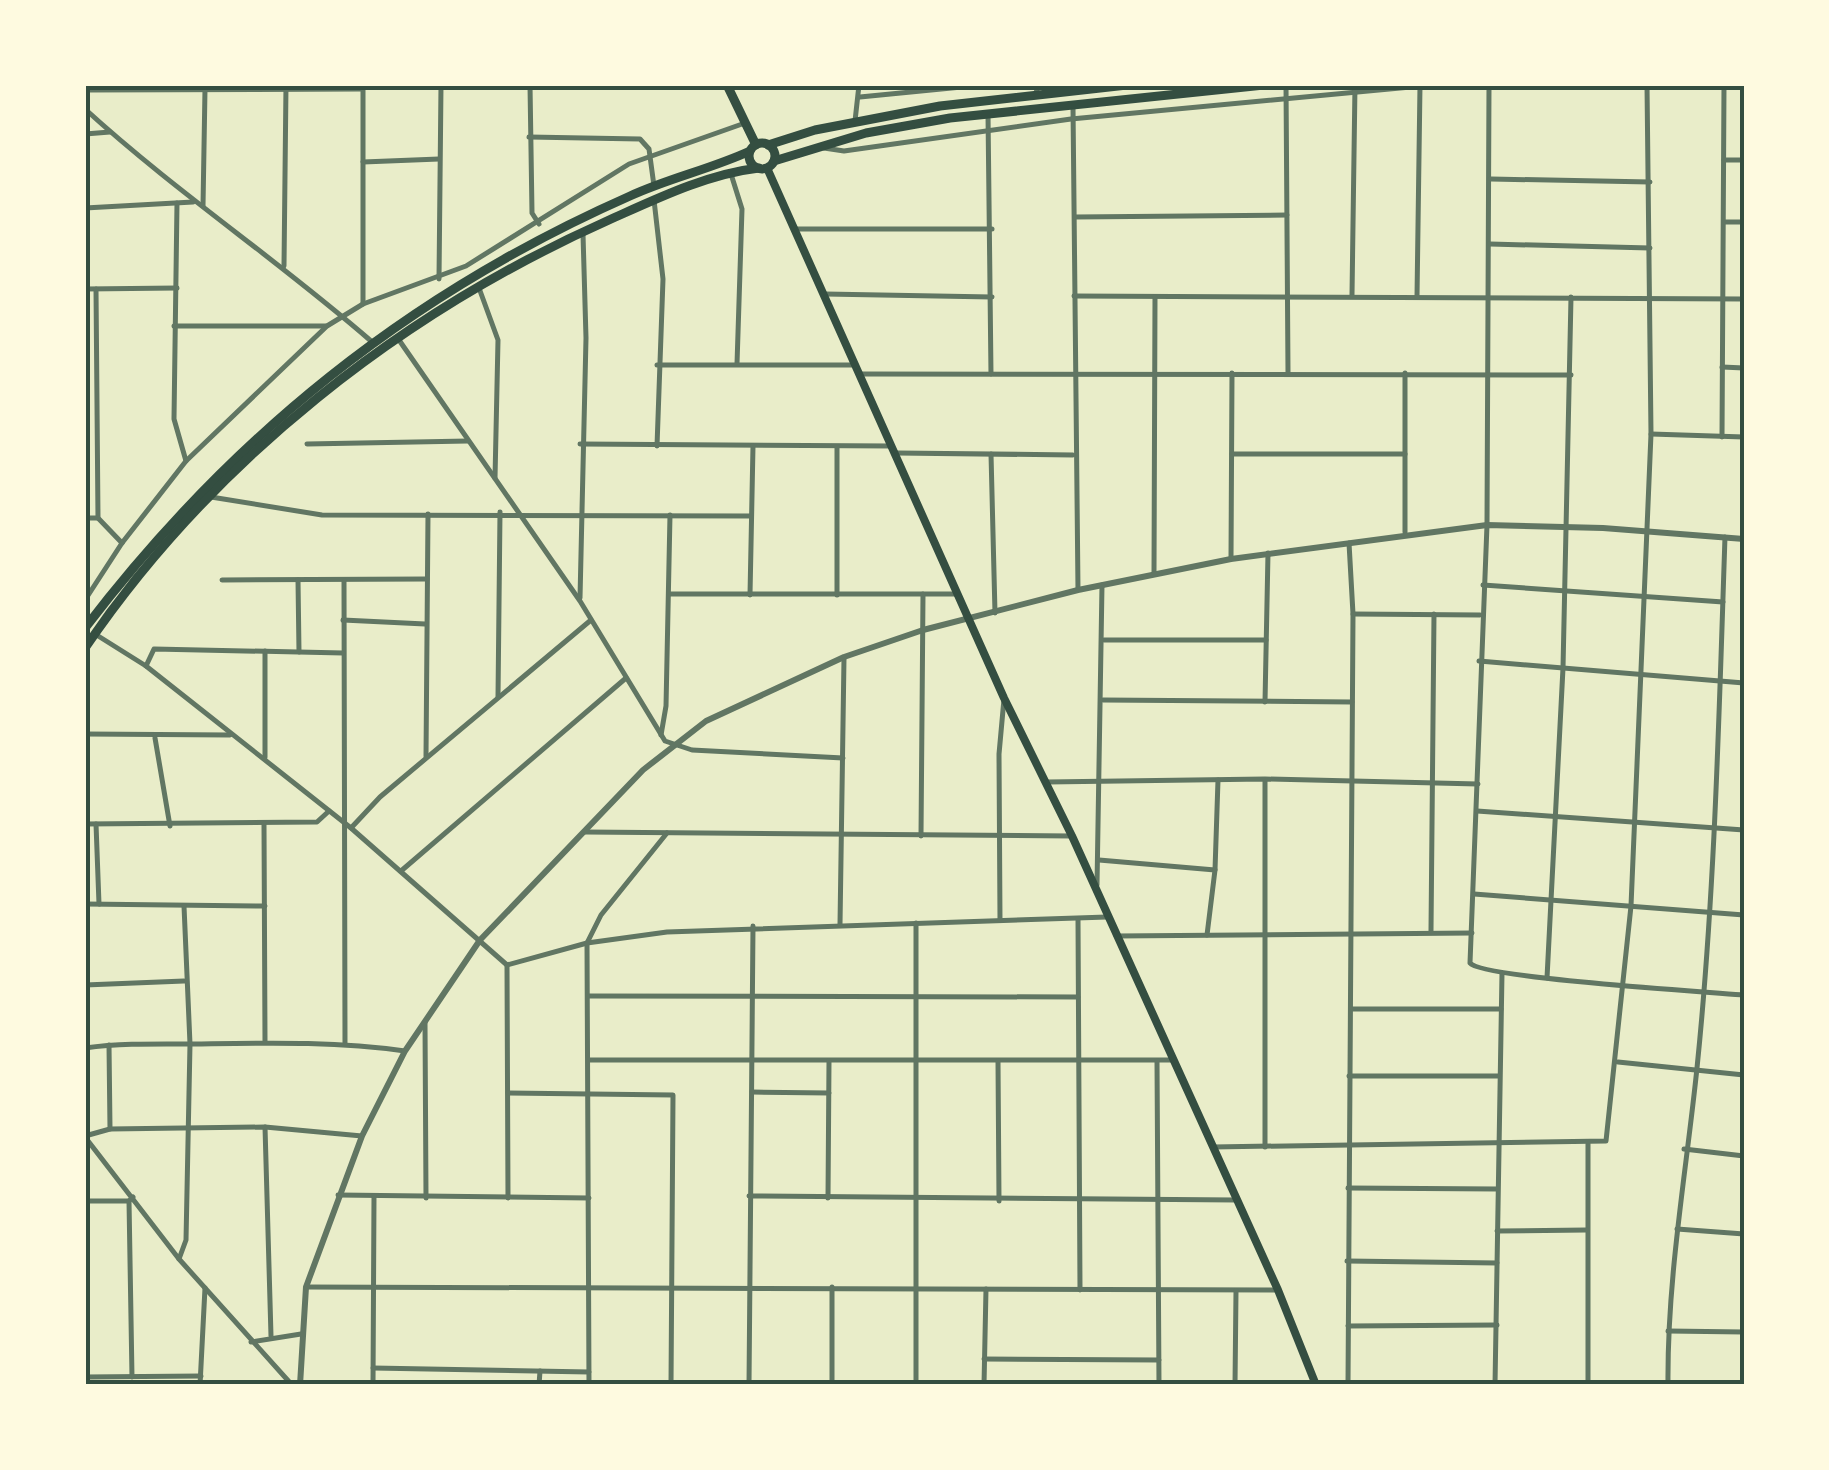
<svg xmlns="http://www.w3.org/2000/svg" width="1829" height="1470" font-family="'Alegreya Sans',sans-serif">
<rect width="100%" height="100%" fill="#e9edc9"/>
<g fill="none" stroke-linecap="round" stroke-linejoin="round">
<!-- minor -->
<g stroke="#617663" stroke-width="5">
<path d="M530,85L532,213L539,224"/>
<path d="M1286,85L1288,373"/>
<path d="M1489,85L1487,525L1470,963C1481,978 1707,992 1744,995"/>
<path d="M85,90L363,89"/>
<path d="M1035,95L1039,85"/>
<path d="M860,97L982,85"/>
<path d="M1073,107L1078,590"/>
<path d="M85,109C176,192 278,260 371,341"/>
<path d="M988,114L991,374"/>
<path d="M855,121L859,85"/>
<path d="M85,134L110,132"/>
<path d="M529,137L640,139L649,149L654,186"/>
<path d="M824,148L844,151L1071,119L1432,85"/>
<path d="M1724,160H1744"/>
<path d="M363,162L439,159"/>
<path d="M731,174L742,209L737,364"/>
<path d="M1491,179L1650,182"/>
<path d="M654,200L663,279L657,446"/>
<path d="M177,203L174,419L186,461"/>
<path d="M203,206L205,89"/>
<path d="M85,208L193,202"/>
<path d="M1075,217L1287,215"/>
<path d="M1724,222H1744"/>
<path d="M795,229H992"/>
<path d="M1490,244L1650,248"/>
<path d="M284,266L286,85"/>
<path d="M439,279L441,85"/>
<path d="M479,288L498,340L495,478"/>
<path d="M85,289L177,288"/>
<path d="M96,289L98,518L122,543"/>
<path d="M825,294L992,297"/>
<path d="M1352,295L1355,85"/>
<path d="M1074,296L1744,299"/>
<path d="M1417,297L1420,85"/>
<path d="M363,304V85"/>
<path d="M174,326H326"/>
<path d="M399,340L580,601L665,741L692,750L843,758"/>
<path d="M657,365H854"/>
<path d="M1722,367L1744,368"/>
<path d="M1405,373V532"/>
<path d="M861,374L1571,375"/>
<path d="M1651,434L1744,437"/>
<path d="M1722,437L1724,85"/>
<path d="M307,444L468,441"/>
<path d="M580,444L892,446"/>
<path d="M897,453L1073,455"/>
<path d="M991,454L995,613"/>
<path d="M1232,454H1405"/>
<path d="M211,497L322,515L751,516"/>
<path d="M85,518H98"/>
<path d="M1231,559L1232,373"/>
<path d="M1154,574L1155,297"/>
<path d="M222,580L427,579"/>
<path d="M298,580L299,652"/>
<path d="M344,581L345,1043"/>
<path d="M1483,585L1723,602"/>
<path d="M670,594H957"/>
<path d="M750,595L753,446"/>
<path d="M837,595V448"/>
<path d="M580,598L586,338L583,234"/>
<path d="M85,600L122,543L186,461L327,326L363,304L466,266L629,164L745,123"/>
<path d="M1353,614L1480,615"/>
<path d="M343,620L425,624"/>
<path d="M95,634L146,666"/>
<path d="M1104,640H1266"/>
<path d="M265,651V757"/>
<path d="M343,653L154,649L146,666L351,828L507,965L587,943L667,932L1107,917"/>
<path d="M1479,661L1744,683"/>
<path d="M498,697L500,512"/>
<path d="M1103,700L1352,702"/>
<path d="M1265,702L1268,553"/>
<path d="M85,734L230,735"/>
<path d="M661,735L666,706L670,515"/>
<path d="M155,738L170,826"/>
<path d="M426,756L428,514"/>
<path d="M1265,780V1147"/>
<path d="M1047,782L1265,779L1478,784"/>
<path d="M1477,811L1744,830"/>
<path d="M85,824L317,822L329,811"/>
<path d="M96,824L99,904"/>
<path d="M264,824L265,1041"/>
<path d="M351,828L380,797L591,620"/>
<path d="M585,832L1072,836"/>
<path d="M921,836L923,594"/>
<path d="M1099,860L1215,870"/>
<path d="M401,871L626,678"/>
<path d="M1097,885L1102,585"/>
<path d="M1474,894L1744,915"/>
<path d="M85,904L265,906"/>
<path d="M1078,919L1080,1290"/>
<path d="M1000,920L999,754L1004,699"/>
<path d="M840,925L844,658"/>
<path d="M1431,931L1434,614"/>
<path d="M1207,935L1215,870L1218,780"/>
<path d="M1116,936L1472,933"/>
<path d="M507,966L508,1198"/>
<path d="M1547,978L1563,668L1571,297"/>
<path d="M85,985L184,981"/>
<path d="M588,996L1078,997"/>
<path d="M1351,1009H1501"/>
<path d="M425,1022L426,1198"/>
<path d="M109,1045L110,1129"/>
<path d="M85,1048C122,1043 157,1044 194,1044C266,1043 334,1041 405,1051"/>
<path d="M589,1060H1172"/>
<path d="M998,1061L999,1201"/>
<path d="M1157,1061L1159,1385"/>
<path d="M1618,1062L1744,1075"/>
<path d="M1349,1076H1499"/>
<path d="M752,1092L829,1093"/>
<path d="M508,1093L673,1095L671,1385"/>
<path d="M265,1127L271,1336"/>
<path d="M85,1136L110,1129L265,1127L362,1136"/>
<path d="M85,1137L179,1259L292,1385"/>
<path d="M1588,1144V1385"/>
<path d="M1213,1147L1606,1141L1631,906L1651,434L1647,85"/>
<path d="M1684,1149L1744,1156"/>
<path d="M1348,1188L1497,1189"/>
<path d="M338,1195L589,1198"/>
<path d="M749,1196L1236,1200"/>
<path d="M828,1198L829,1061"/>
<path d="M85,1201H129"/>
<path d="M1677,1229L1744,1234"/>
<path d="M1497,1231L1586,1230"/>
<path d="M179,1259L186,1240L190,1044L184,906"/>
<path d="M1347,1261L1497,1263"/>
<path d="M306,1287L1278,1290"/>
<path d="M832,1287V1385"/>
<path d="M1348,1326L1497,1325"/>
<path d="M1668,1331L1744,1332"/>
<path d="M251,1342L301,1334"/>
<path d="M984,1359L1159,1360"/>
<path d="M373,1368L589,1372"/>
<path d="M85,1377L201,1376"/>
<path d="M132,1377L129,1201L133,1197"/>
<path d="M200,1385L205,1288"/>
<path d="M373,1385L374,1196"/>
<path d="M539,1385L540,1371"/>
<path d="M589,1385L587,943L601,915L667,833"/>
<path d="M749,1385L753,926"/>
<path d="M916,1385V923"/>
<path d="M984,1385L986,1289"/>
<path d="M1235,1385L1236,1291"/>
<path d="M1348,1385L1353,614L1349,543"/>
<path d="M1495,1385L1502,973"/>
<path d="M1668,1385C1667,1278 1686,1174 1697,1068C1715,892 1719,713 1725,537"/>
</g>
<!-- tertiary -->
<path stroke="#617663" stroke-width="6" d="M300,1385L306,1287L362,1136L405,1051L480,940L643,770L706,721L844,657L923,630L1078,590L1231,559L1487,525L1603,528L1744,539"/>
<!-- secondary -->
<path stroke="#344e41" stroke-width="8" d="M767,168L1004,698L1072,836L1278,1290L1316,1385"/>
<!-- primary -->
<g stroke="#344e41" stroke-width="9">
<path d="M727,85L756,145"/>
<circle cx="762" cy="156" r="13"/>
<path d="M768,145L815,130L940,106L1127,85"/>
<path d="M774,161L866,133L950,118L1264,85"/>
<path d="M85,628C232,436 408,294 630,196C669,178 711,169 750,151"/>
<path d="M85,648C213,460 402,312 609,220C656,199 707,174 759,168"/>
</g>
</g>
<!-- border -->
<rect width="1829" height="1470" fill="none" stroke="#fefae0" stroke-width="175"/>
<rect x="88" y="88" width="1654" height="1294" fill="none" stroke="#344e41" stroke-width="4"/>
</svg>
